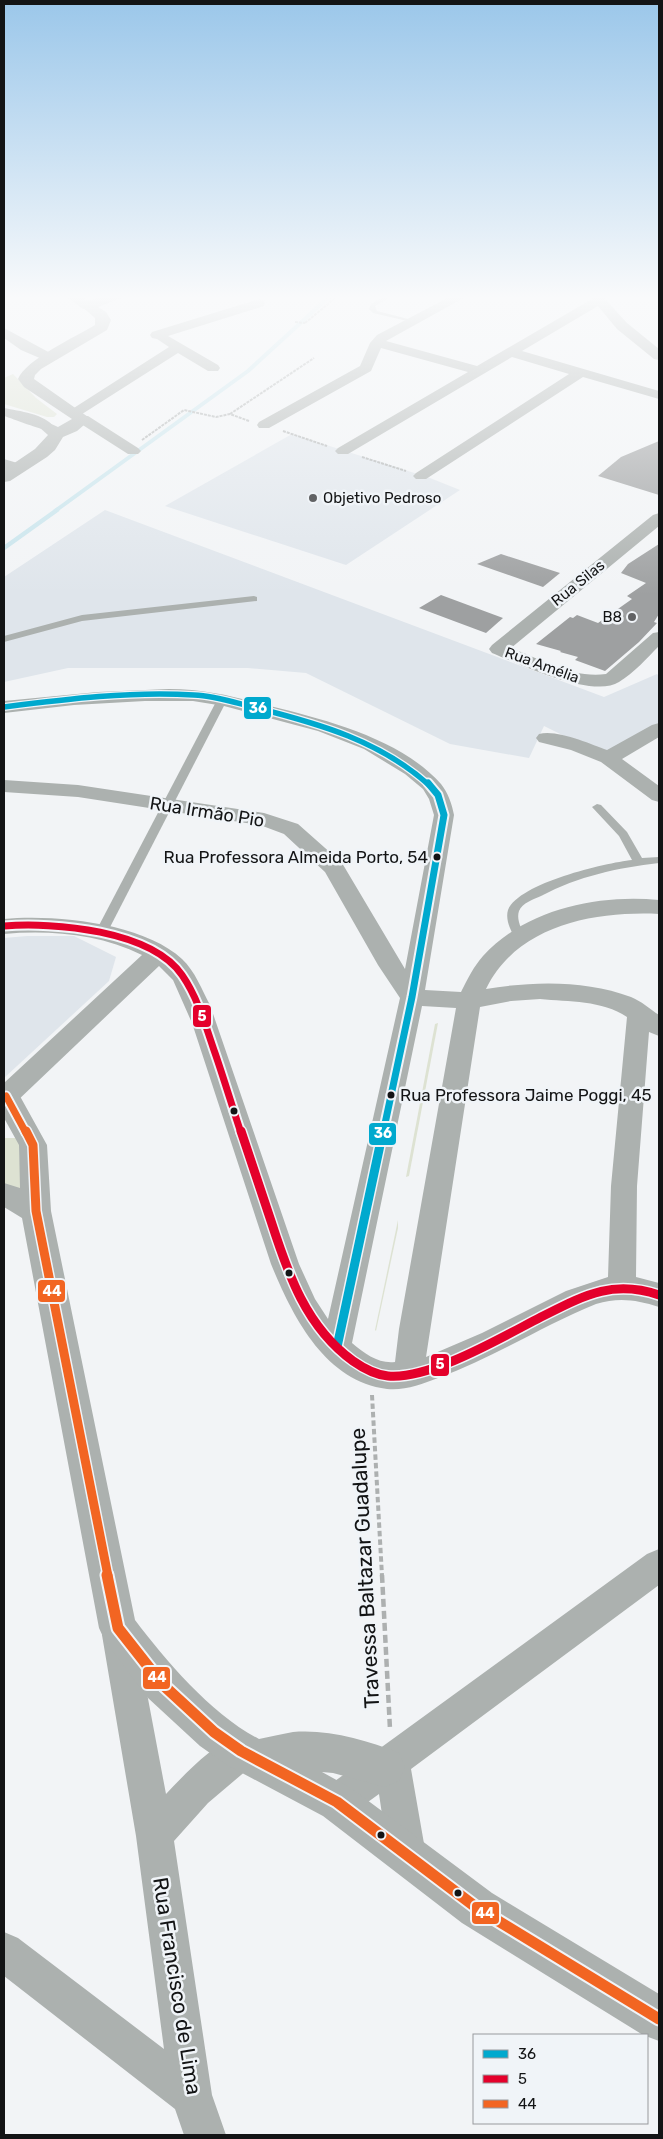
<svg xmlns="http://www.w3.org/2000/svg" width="663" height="2139" font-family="Rubik,sans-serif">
<rect width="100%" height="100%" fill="#f2f4f6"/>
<!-- built -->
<g fill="#dfe5eb">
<path d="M292,434L430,478L460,490L346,565L165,506Z"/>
<path d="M105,510L604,697L657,674L659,676V726L607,757L544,726L529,758L450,744L306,673L248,668H68L4,682V577Z"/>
<path d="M27,936H74L116,957L109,981L4,1078V938Z"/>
</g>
<!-- green -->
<g fill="#dde2d2">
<path d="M13,374L36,398L57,414L54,417H47L4,404V378Z"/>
<path d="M438,1023L409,1176L406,1177L431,1045L435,1024Z"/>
<path d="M4,1138H19L21,1190L4,1184Z"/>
<path d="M398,1220V1228L376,1331L375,1330Z"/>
</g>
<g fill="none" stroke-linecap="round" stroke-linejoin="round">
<!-- stream-far1 -->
<path stroke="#c7e4ec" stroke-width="4" d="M55,511L248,371L331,295"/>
<!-- stream -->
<path stroke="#c7e4ec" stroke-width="4.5" d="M4,548L57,510"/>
</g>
<!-- building -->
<g fill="#9ea0a1">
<path d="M659,441V495L598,476L621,457Z"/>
<path d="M659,544V614L654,622L657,623L639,642L605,671L575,660L578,657L560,652L561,651L536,644L570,617L573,618L577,615L598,623L632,599L627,596L646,583L621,573L628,564Z"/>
<path d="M501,554L560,573L543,587L477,564Z"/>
<path d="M441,595L503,618L486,633L419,608Z"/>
</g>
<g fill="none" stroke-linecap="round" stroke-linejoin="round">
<!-- path-far2 -->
<g stroke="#adb0b0" stroke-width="2" stroke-dasharray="3 1" stroke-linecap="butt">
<path d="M295,322L305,323"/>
<path d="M305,323L339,295"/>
<path d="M230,414L314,358"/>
<path d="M283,431L327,446"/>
<path d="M142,440L184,410L216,417L230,414L249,421"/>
<path d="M362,457L406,471"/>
</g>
<!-- path-far1 -->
<path stroke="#adb0b0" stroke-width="4" stroke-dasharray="5.5 3" stroke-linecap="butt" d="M372,1395L382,1576"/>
<!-- path -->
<path stroke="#adb0b0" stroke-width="4.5" stroke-dasharray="8 4" stroke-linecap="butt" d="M382,1575L390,1729"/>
<!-- service -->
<g fill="#acb1af" fill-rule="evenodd">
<path d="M387,295H395L375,306L377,311L416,321V323L373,313L369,309L371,304Z"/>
<path d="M254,596L257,597V601L82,621L4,642V636L82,615Z"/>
<path d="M222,697L227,700L107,933L101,937L97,936L95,933L217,700Z"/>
<path d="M597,804L601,805L627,832L642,858L659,857V863C617,868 579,876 541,896C534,899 522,903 519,911C516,920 522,930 526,937L524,940H516C511,931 505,920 508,910C519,883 605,863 632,860L619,836L592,807Z"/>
</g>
<!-- minor -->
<g fill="#acb1af" fill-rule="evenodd">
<path d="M64,295H79L94,306L93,309H83Z"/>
<path d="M453,295H469L386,341L477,366L592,299V295H604L605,299L627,323L659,349V360L654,359L617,329L598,306L522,351L659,391V399L583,377L426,479H416L413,476L416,473L569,374L512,357L348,454H338L335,451L338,448L468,372L381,348L371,371L269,428H259L257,425L259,422L360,366L370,343L377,335Z"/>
<path d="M259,299L264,300L265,303L264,306L168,336L218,365L220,368L218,371H208L178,353L79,416H88L138,448L141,451L138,454H128L78,422L76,419L78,416H68L66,413L169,347L157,339L152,338L150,335L152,332Z"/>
<path d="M4,328L54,355L56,358L49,362L21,350L4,338Z"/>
<path d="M4,408C19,411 45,414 54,427L52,430C45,432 14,419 4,416Z"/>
<path d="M4,459L24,465L27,468L24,471L19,473L4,469Z"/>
<path d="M659,513V526L511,648C540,659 574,679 606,674L653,633L659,632V646C647,658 634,673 619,682C593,699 519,664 492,653L489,649L492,645L653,515Z"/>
<path d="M169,689C205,689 236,697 270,706C327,720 401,739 441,784C448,793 452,804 454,815L425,990L461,992C467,980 474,966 483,956C526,909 598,894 659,900V914C595,911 517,925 486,989C533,981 586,980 631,997C641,1001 650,1009 659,1015V1036L649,1032L637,1186L636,1277L659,1283V1307C637,1300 619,1297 596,1304C542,1326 493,1358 438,1378C422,1384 404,1391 387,1389C324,1381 292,1315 271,1264L192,1023L173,980L159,966L15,1103L4,1105V1083L142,955C99,934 50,930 4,934V919C54,914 144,923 182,959C195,971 202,990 210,1005L299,1264L315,1299L328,1319L400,998L378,965L325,872L284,834L260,825L78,797L4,792V780L78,785L264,813L298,824L342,863L405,969L434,815L429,799L423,789L405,774L364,749L318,731L224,706L193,701H145L74,705L4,713V701L98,692ZM540,999C569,1002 602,1000 627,1017L611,1186L608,1277L566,1291L482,1333L426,1357L480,1007L511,1001ZM422,1006L456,1008L399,1329L395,1362C379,1364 365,1354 352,1343Z"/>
<path d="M659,723V737L622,759L659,786V802L652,800L601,762L571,750L539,742L536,738L539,734C557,729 590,744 607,750L652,725Z"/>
<path d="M659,1549V1585L411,1769L426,1855L420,1868L407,1874L394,1868L388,1855L379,1794L350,1815L337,1820L324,1815L319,1802L324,1789L647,1554Z"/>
<path d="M119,1618L131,1623L136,1635L166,1794C187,1772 212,1745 241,1733L254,1738L259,1751L254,1764L208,1803L174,1841L212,2095L226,2135H184L175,2109L4,1976V1932L18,1938L164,2049L136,1836L102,1635L107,1623Z"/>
</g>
<!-- tertiary -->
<g fill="#acb1af" fill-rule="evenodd">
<path d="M103,295H123L121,298L98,307L106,312L111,320L107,330L41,369L35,375L34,379L91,419L77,431L63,437L55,450L47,457L10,481L4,482V470L35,449L48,435L39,427L41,424L47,422L58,427L72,419L24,387L18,379C25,360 77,336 95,325V318L81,306L83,303Z"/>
<path d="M4,1086L16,1089L47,1145L51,1211L135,1620C166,1661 212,1715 259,1739C270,1737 281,1734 293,1732C328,1729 367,1740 399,1753L405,1767L399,1781L385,1787L333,1773L322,1772L351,1788L492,1893L659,1994V2041L643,2035L462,1923L323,1816L227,1765L200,1746L148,1698L105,1641L99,1628L22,1218L4,1207V1183L20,1188L19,1145L4,1118Z"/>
</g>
<!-- bus-1-far2 casing -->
<g stroke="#f0f4f8" stroke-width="8">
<path id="bus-1-far2" d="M4,707C67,699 131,691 194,695C216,696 236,703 257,708C320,724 380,741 429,785"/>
</g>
<!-- bus-1-far1 casing -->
<g stroke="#f0f4f8" stroke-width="11">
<path id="bus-1-far1" d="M383,1133L412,997L444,815L438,795L428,783"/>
</g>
<!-- bus-1 casing -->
<g stroke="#f0f4f8" stroke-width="12">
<path id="bus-1" d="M337,1347L383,1131"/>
</g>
<!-- bus-2-far1 casing -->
<g stroke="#f0f4f8" stroke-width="11">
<path id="bus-2-far1" d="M4,926C54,922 151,930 182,975C198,998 206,1027 215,1053C224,1079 232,1106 241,1133"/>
</g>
<!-- bus-2 casing -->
<g stroke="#f0f4f8" stroke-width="12">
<path id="bus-2" d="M241,1131C251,1161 261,1191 271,1221C288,1274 306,1327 353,1361C363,1368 376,1375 388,1376C430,1380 504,1336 541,1317C583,1296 612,1279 659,1295"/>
</g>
<!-- bus-3-far2 casing -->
<g stroke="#f0f4f8" stroke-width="11">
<path id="bus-3-far2" d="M6,1096L26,1133"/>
</g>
<!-- bus-3-far1 casing -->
<g stroke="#f0f4f8" stroke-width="12">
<path id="bus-3-far1" d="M26,1131L33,1145L36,1211L108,1576"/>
</g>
<!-- bus-3 casing -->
<g stroke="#f0f4f8" stroke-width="15">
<path id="bus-3" d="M107,1575L118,1628L162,1684L214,1732L241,1751L337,1802L477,1908L659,2019"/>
</g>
<!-- bus-1-far2 -->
<use href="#bus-1-far2" stroke="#00a9ce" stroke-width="5.5"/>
<!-- bus-1-far1 -->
<use href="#bus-1-far1" stroke="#00a9ce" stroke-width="7"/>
<!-- bus-1 -->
<use href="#bus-1" stroke="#00a9ce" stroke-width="9"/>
<!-- bus-2-far1 -->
<use href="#bus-2-far1" stroke="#e4002b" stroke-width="7"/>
<!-- bus-2 -->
<use href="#bus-2" stroke="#e4002b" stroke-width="9"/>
<!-- bus-3-far2 -->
<use href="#bus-3-far2" stroke="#f26522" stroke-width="7"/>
<!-- bus-3-far1 -->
<use href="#bus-3-far1" stroke="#f26522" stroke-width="9"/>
<!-- bus-3 -->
<use href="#bus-3" stroke="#f26522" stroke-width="11"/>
</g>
<!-- sky -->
<linearGradient id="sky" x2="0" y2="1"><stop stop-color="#9bc7ea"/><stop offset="0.5" stop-color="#f9fafb"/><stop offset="1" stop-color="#f9fafb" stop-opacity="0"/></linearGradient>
<rect width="663" height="595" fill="url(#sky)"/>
<!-- markers -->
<g fill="#616264" stroke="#f0f4f8" stroke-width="2">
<circle cx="313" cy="498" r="5"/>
<circle cx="632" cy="617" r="5"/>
</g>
<g fill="#131415" stroke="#f0f4f8" stroke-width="2">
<circle cx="437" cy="857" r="4.5"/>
<circle cx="391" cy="1095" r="4.5"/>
<circle cx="234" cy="1111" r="4.5"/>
<circle cx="289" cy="1273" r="4.5"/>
<circle cx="381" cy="1835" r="4.5"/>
<circle cx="458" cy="1893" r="4.5"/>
</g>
<g text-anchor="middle" stroke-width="5" stroke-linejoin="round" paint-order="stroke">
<!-- far-poi labels -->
<g font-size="15" fill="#131415" stroke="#f0f4f8" text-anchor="start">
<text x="323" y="503">Objetivo Pedroso</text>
<text x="622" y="622" text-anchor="end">B8</text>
</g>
<!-- far-street labels -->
<g font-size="15" fill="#131415" stroke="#f0f4f8">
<text transform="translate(578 583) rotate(-39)" y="5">Rua Silas</text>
<text transform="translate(542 665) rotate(20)" y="5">Rua Amélia</text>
</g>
<!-- bus labels -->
<g font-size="17" fill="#131415" stroke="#f0f4f8" text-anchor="end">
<text x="428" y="863">Rua Professora Almeida Porto, 54</text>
<text x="400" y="1101" text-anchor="start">Rua Professora Jaime Poggi, 45</text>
</g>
<!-- street labels -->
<g font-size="18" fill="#131415" stroke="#f0f4f8">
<text transform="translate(207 812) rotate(9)" y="6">Rua Irmão Pio</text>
</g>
<!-- near-street labels -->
<g font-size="21" fill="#131415" stroke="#f0f4f8">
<text transform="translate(365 1568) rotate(-93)" y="7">Travessa Baltazar Guadalupe</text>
<text transform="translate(177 1986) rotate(81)" y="7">Rua Francisco de Lima</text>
</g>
</g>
<g stroke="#f0f4f8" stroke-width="2">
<rect x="243" y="696" width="29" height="24" rx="5" fill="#00a9ce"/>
<rect x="192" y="1004" width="20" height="24" rx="5" fill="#e4002b"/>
<rect x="368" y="1122" width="29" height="24" rx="5" fill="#00a9ce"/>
<rect x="37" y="1279" width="29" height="24" rx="5" fill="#f26522"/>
<rect x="430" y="1353" width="20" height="24" rx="5" fill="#e4002b"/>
<rect x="142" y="1666" width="29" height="24" rx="5" fill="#f26522"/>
<rect x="471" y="1901" width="29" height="24" rx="5" fill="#f26522"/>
</g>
<g font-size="14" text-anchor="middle" font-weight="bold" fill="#fff">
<text x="258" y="713">36</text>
<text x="202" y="1021">5</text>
<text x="383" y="1138">36</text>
<text x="52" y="1296">44</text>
<text x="440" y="1369">5</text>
<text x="157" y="1682">44</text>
<text x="485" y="1918">44</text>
</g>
<!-- border -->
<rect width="663" height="2139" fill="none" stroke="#131415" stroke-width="10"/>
<!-- legend -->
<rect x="473" y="2034" width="175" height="90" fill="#f0f4f8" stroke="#989a9d"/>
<rect x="483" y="2050" width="25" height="8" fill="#00a9ce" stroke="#989a9d"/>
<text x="518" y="2059" font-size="15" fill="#131415">36</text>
<rect x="483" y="2075" width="25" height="8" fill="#e4002b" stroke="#989a9d"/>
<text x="518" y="2084" font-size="15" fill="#131415">5</text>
<rect x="483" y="2100" width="25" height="8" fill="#f26522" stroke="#989a9d"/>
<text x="518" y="2109" font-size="15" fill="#131415">44</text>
</svg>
